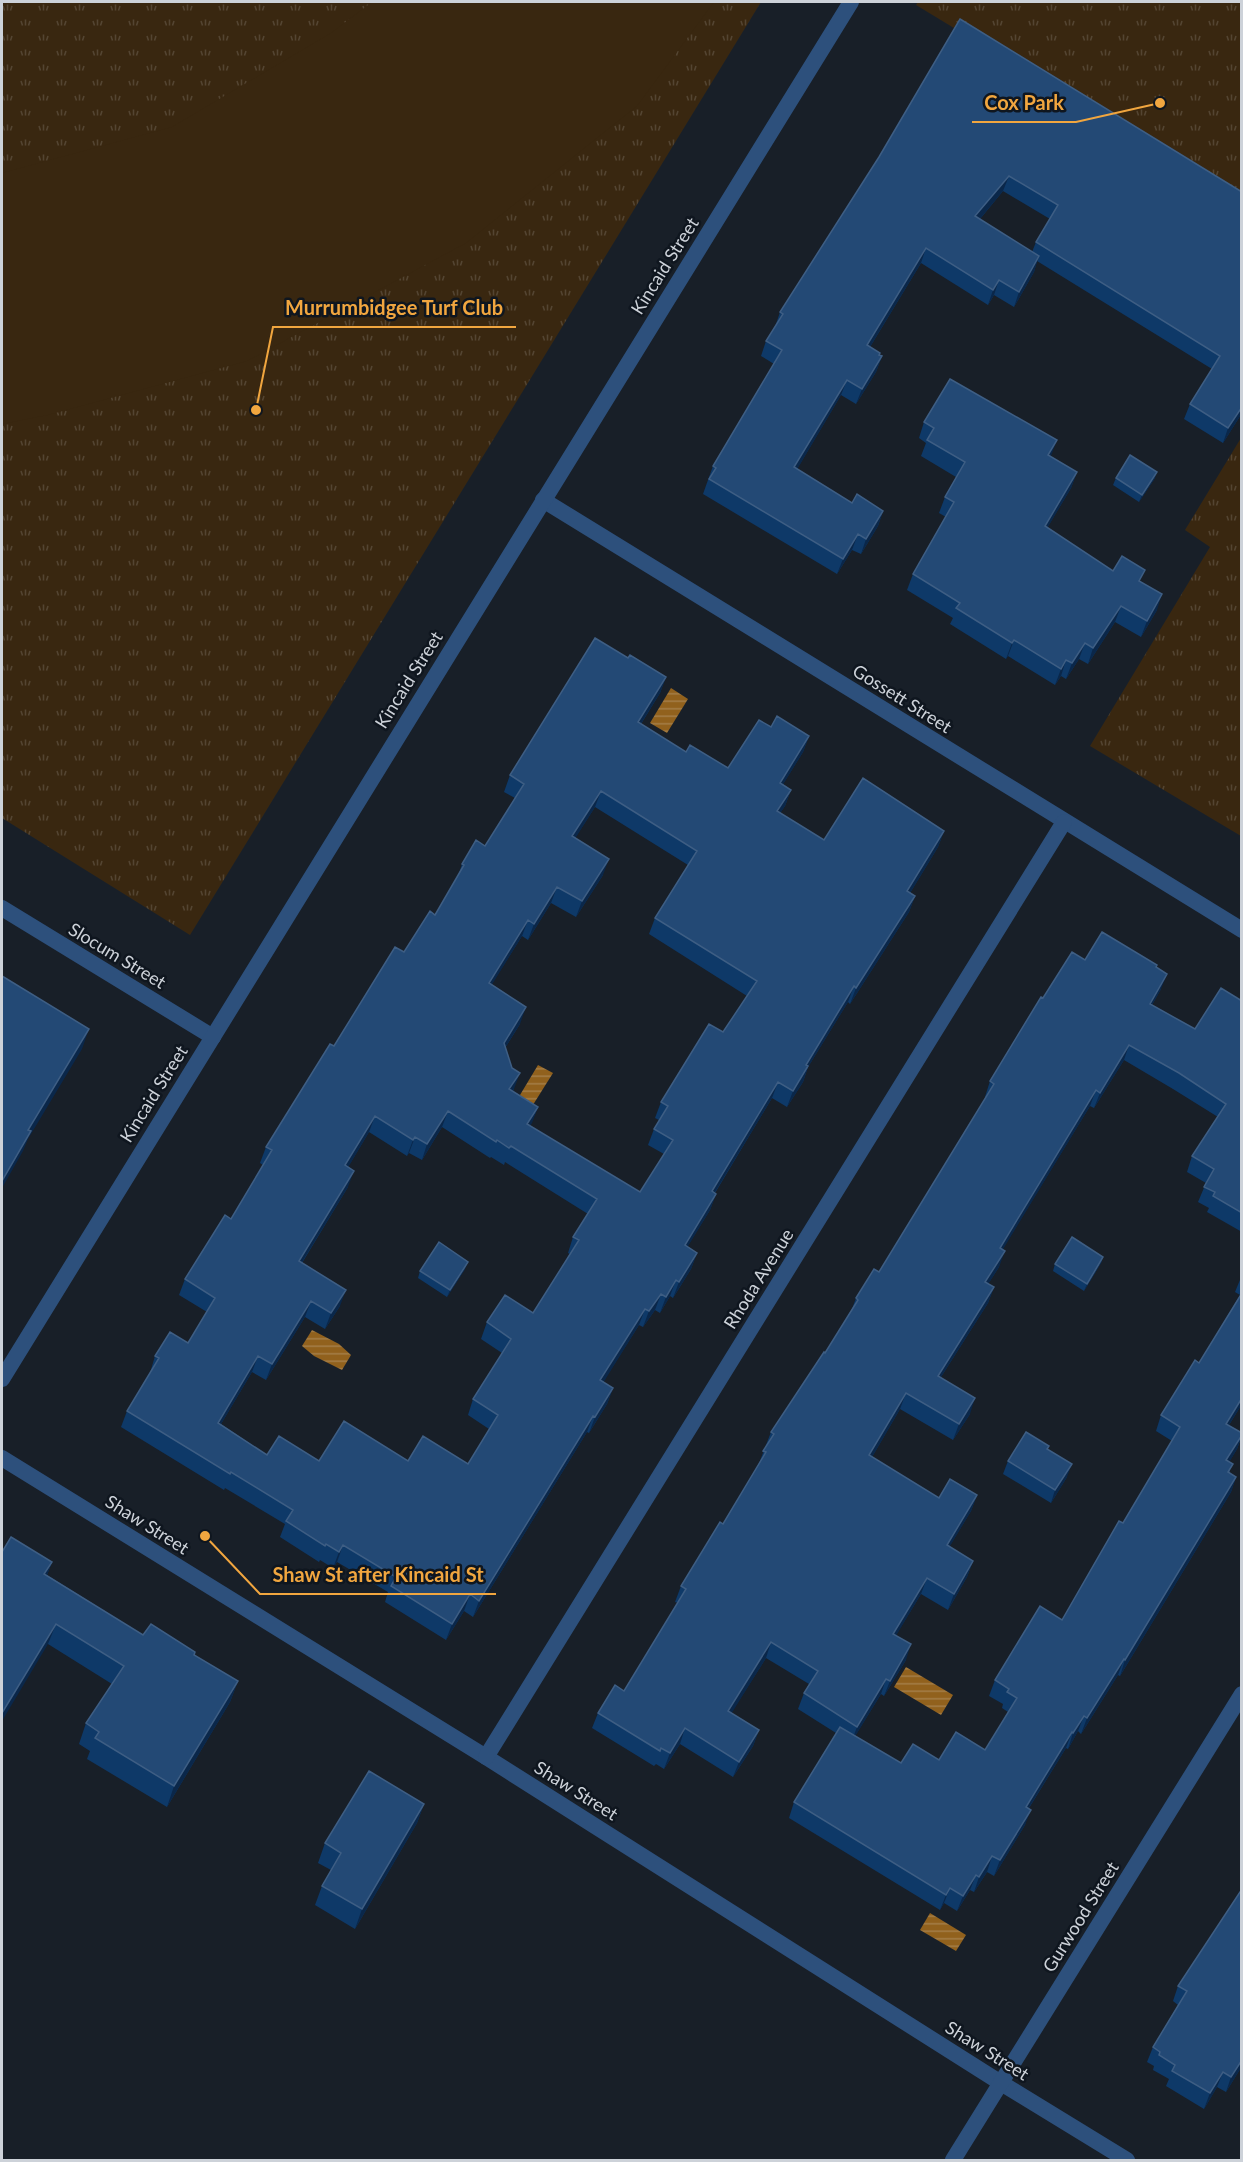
<svg xmlns="http://www.w3.org/2000/svg" width="1243" height="2162" font-family="Lato,sans-serif">
<defs>
<pattern id="grass-tufts" width="24" height="20" patternUnits="userSpaceOnUse" patternTransform="scale(1.5)"><rect width="24" height="20" fill="#392710"/><path d="M3 7l-1-3M5 7V3M7 7l1-3M15 17l-1-3M17 17v-4M19 17l1-3" fill="none" stroke="#544532"/></pattern>
<pattern id="water-rules" width="6" height="5" patternUnits="userSpaceOnUse" patternTransform="scale(1.5)"><rect width="6" height="5" fill="#91611d"/><path d="M0 2.5h6" fill="none" stroke="#a47e48"/></pattern>
</defs>
<rect width="100%" height="100%" fill="#181f28"/>
<!-- grass -->
<g fill="url(#grass-tufts)">
<path d="M2,2H761L190,935L2,818Z"/>
<path d="M918,2H1241V202L916,5Z"/>
<path d="M1241,438V836L1090,746L1210,547L1185,530Z"/>
</g>
<!-- pitch -->
<path fill="#392710" d="M372,2H714L637,106L466,243L247,361L48,415L2,424V173L172,127L331,33Z"/>
<!-- water -->
<g fill="url(#water-rules)">
<path d="M671,688L688,699L667,733L650,723Z"/>
<path d="M538,1065L553,1073L531,1108L517,1100Z"/>
<path d="M312,1330L339,1344L351,1355L342,1370L314,1356L302,1346Z"/>
<path d="M906,1667L953,1695L941,1715L894,1687Z"/>
<path d="M930,1913L966,1935L956,1951L920,1930Z"/>
</g>
<g fill="none" stroke-linecap="round" stroke-linejoin="round">
<!-- minor -->
<g stroke="#2d507c" stroke-width="16">
<path d="M543,500L1242,930"/>
<path d="M2,908L213,1037"/>
<path d="M2,1379L851,2"/>
<path d="M2,1458L486,1757L1001,2083L1127,2160"/>
<path d="M486,1757L1064,822"/>
<path d="M953,2160L1242,1694"/>
</g>
</g>
<!-- wall -->
<g fill="#0e3968" fill-rule="evenodd">
<path d="M879,157L1242,192V413L1223,443L1184,419L1190,404L1212,369L1037,261L1034,272L1014,307L994,295L988,305L921,263L870,347L882,356L876,372L856,404L841,395L797,469L852,503L883,511L878,526L861,554L852,550L837,574L703,494L713,466L774,364L761,356L766,341L775,327L780,312ZM1003,191L1050,219L1036,242L1032,252L980,219Z"/>
<path d="M924,422L1051,457L1077,472L1071,488L1047,528L1113,571L1141,582L1157,610L1141,637L1115,622L1088,664L1079,659L1066,679L1061,676L1055,685L1008,656L1006,659L950,624L953,618L907,590L913,574L946,517L939,513L945,497L956,477L921,456L926,443L919,438Z"/>
<path d="M1116,478H1155L1139,502L1113,485Z"/>
<path d="M628,658L666,677L660,693L641,724L686,752L728,768L771,727L809,736L803,752L783,784L791,790L785,806L780,813L824,840L944,831L938,847L910,893L915,896L909,912L850,1004L848,1002L808,1067L803,1082L787,1107L772,1098L715,1193L716,1194L710,1210L687,1247L697,1253L691,1269L673,1298L670,1296L660,1313L655,1310L643,1327L639,1325L603,1382L613,1388L607,1404L589,1433L587,1432L473,1617L464,1611L446,1640L385,1602L388,1592L337,1562L333,1568L320,1560L319,1562L280,1537L285,1524L225,1488L224,1490L121,1427L127,1411L150,1373L155,1356L188,1343L207,1312L179,1295L185,1279L231,1219L263,1165L260,1163L266,1147L334,1046L404,952L435,915L458,876L462,864L485,846L515,798L504,792L510,775ZM595,807L688,865L655,918L649,934L747,996L723,1032L661,1102L655,1118L659,1120L654,1129L648,1145L664,1154L640,1192L530,1126L538,1107L513,1091L514,1089L505,1048L520,1024L491,985L522,936L528,940L551,903L576,917L603,875L575,838ZM442,1127L490,1158L491,1157L504,1165L505,1162L588,1214L573,1237L568,1253L570,1254L533,1313L487,1322L481,1339L502,1353L473,1399L468,1415L489,1429L468,1464L408,1461H319L267,1455L221,1424L252,1372L266,1380L305,1317L325,1329L340,1306L302,1263L348,1187V1167L369,1132L407,1156L409,1153L422,1160Z"/>
<path d="M1085,960L1156,967L1161,989L1152,1005L1195,1029L1242,1001V1232L1207,1212L1209,1208L1198,1202L1206,1183L1187,1172L1192,1156L1218,1117L1173,1089L1124,1060L1094,1108L1090,1106L1002,1250L999,1267L988,1284L994,1287L988,1303L941,1377L970,1414L953,1440L900,1409L872,1457L939,1498L977,1495L971,1511L949,1547L973,1561L967,1577L948,1610L921,1594L896,1635L906,1660L884,1696L881,1694L855,1736L901,1763L939,1760L985,1750L1008,1712L1002,1708L1003,1704L989,1696L995,1680L1062,1620L1123,1523L1172,1441L1156,1431L1161,1415L1199,1363L1240,1295L1235,1292L1242,1275V1404L1229,1425L1242,1433V1436L1237,1449L1229,1462L1230,1473L1236,1477L1231,1492L1120,1676L1118,1675L1081,1734L1078,1731L1068,1749L1066,1748L1029,1808L1025,1825L994,1876L987,1872L974,1892L970,1890L957,1911L944,1903L940,1910L789,1818L794,1802L836,1733L798,1709L804,1693L809,1684L766,1658L731,1713L759,1730L753,1746L733,1777L680,1744L664,1769L656,1764L654,1766L592,1728L598,1713L624,1691L678,1603L675,1602L681,1586L723,1524L758,1466L771,1432L825,1353L852,1309L856,1298L879,1272L986,1098L985,1097L990,1081L1043,998Z"/>
<path d="M1103,1257L1101,1263L1084,1291L1053,1271L1055,1264Z"/>
<path d="M465,1269L447,1297L418,1278L420,1271Z"/>
<path d="M1048,1449L1067,1477L1051,1503L1003,1474L1008,1461Z"/>
<path d="M2,1552L52,1562L47,1575L143,1635L194,1655L238,1681L230,1702L167,1807L87,1759L90,1751L79,1744L86,1723L112,1684L48,1644Z"/>
<path d="M424,1804L417,1823L355,1929L315,1905L322,1886L331,1870L318,1863L325,1843Z"/>
<path d="M1242,1889V2066L1226,2092L1217,2087L1204,2109L1166,2086L1169,2079L1153,2070L1154,2066L1147,2062L1153,2047L1178,2005L1173,2001L1178,1986Z"/>
</g>
<!-- shaded-wall -->
<g fill="#0a274a">
<path d="M1009,176L1003,191L970,231L975,216Z"/>
<path d="M926,248L921,263L862,360L867,345Z"/>
<path d="M1039,256L1034,272L1014,307L1019,292Z"/>
<path d="M999,280L994,295L988,305L993,290Z"/>
<path d="M882,356L876,372L856,404L862,389Z"/>
<path d="M847,380L841,395L789,483L794,467Z"/>
<path d="M1242,407V413L1223,443L1228,428Z"/>
<path d="M1057,440L1051,456L1042,471L1048,455Z"/>
<path d="M1077,472L1071,488L1039,542L1045,526Z"/>
<path d="M1157,472L1155,478L1139,502L1142,495Z"/>
<path d="M883,511L878,526L861,554L866,539Z"/>
<path d="M858,534L852,550L837,574L843,559Z"/>
<path d="M1162,594L1157,610L1141,637L1147,621Z"/>
<path d="M1121,606L1115,622L1088,664L1093,648Z"/>
<path d="M1014,640L1008,656L1006,659L1012,643Z"/>
<path d="M1085,643L1079,659L1066,679L1072,663Z"/>
<path d="M1066,660L1061,676L1055,685L1061,669Z"/>
<path d="M666,677L660,693L632,738L638,722Z"/>
<path d="M809,736L803,752L774,799L780,783Z"/>
<path d="M791,790L785,806L771,827L777,811Z"/>
<path d="M601,791L595,807L566,853L572,836Z"/>
<path d="M944,831L938,847L901,908L907,891Z"/>
<path d="M609,859L603,875L576,917L582,901Z"/>
<path d="M557,887L551,903L528,940L534,924Z"/>
<path d="M915,896L909,912L850,1004L856,988Z"/>
<path d="M528,920L522,936L483,999L489,983Z"/>
<path d="M1167,974L1161,989L1144,1019L1150,1004Z"/>
<path d="M854,986L848,1002L808,1067L803,1082L787,1107L793,1091L806,1065Z"/>
<path d="M526,1007L520,1024L498,1059L504,1043Z"/>
<path d="M89,1029L82,1049L28,1139L23,1151L2,1188V1181L28,1130Z"/>
<path d="M1129,1045L1124,1060L1094,1108L1100,1093Z"/>
<path d="M520,1073L514,1089L504,1106L509,1089Z"/>
<path d="M778,1082L772,1098L706,1207L712,1191Z"/>
<path d="M1096,1090L1090,1106L994,1264L1000,1248Z"/>
<path d="M538,1107L532,1123L521,1140L527,1124Z"/>
<path d="M448,1111L442,1127L422,1160L427,1144Z"/>
<path d="M375,1116L369,1132L340,1181L345,1165Z"/>
<path d="M415,1137L409,1153L407,1156L413,1140Z"/>
<path d="M354,1171L348,1187L293,1277L299,1261Z"/>
<path d="M716,1194L710,1210L679,1261L685,1245Z"/>
<path d="M1005,1251L999,1267L980,1297L985,1282Z"/>
<path d="M697,1253L691,1269L673,1298L679,1282Z"/>
<path d="M1103,1257L1101,1263L1084,1291L1087,1284Z"/>
<path d="M468,1262L465,1269L447,1297L450,1290Z"/>
<path d="M676,1280L670,1296L660,1313L666,1297Z"/>
<path d="M994,1287L988,1303L932,1391L938,1376Z"/>
<path d="M346,1290L340,1306L325,1329L331,1313Z"/>
<path d="M661,1294L655,1310L643,1327L649,1311Z"/>
<path d="M311,1301L305,1317L266,1380L272,1364Z"/>
<path d="M645,1309L639,1325L595,1396L600,1380Z"/>
<path d="M258,1356L252,1372L212,1439L218,1423Z"/>
<path d="M613,1388L607,1404L589,1433L595,1417Z"/>
<path d="M906,1393L900,1409L864,1471L869,1455Z"/>
<path d="M975,1398L970,1414L953,1440L959,1424Z"/>
<path d="M1242,1398V1404L1220,1439L1226,1424Z"/>
<path d="M593,1416L587,1432L473,1617L479,1601Z"/>
<path d="M1242,1435L1237,1449L1221,1476L1226,1460Z"/>
<path d="M1072,1464L1067,1477L1051,1503L1055,1490Z"/>
<path d="M1236,1477L1231,1492L1120,1676L1125,1660Z"/>
<path d="M977,1495L971,1511L941,1561L947,1545Z"/>
<path d="M343,1545L337,1562L333,1568L339,1552Z"/>
<path d="M973,1561L967,1577L948,1610L954,1594Z"/>
<path d="M52,1562L44,1583V1574Z"/>
<path d="M927,1578L921,1594L888,1649L893,1634Z"/>
<path d="M470,1594L464,1611L446,1640L452,1624Z"/>
<path d="M56,1624L48,1644L2,1721V1713Z"/>
<path d="M771,1642L766,1658L723,1727L728,1711Z"/>
<path d="M911,1644L906,1660L884,1696L890,1681Z"/>
<path d="M1124,1659L1118,1675L1081,1734L1087,1718Z"/>
<path d="M886,1679L881,1694L851,1743L857,1727Z"/>
<path d="M238,1681L230,1702L167,1807L174,1786Z"/>
<path d="M1084,1716L1078,1731L1068,1749L1073,1733Z"/>
<path d="M685,1728L680,1744L664,1769L670,1753Z"/>
<path d="M759,1730L753,1746L733,1777L739,1762Z"/>
<path d="M1072,1732L1066,1748L1020,1822L1026,1807Z"/>
<path d="M424,1804L417,1823L355,1929L362,1909Z"/>
<path d="M1031,1810L1025,1825L994,1876L1000,1860Z"/>
<path d="M992,1856L987,1872L974,1892L979,1877Z"/>
<path d="M976,1875L970,1890L957,1911L963,1896Z"/>
<path d="M950,1888L944,1903L940,1910L946,1895Z"/>
<path d="M1242,2060V2066L1226,2092L1231,2077Z"/>
<path d="M1223,2072L1217,2087L1204,2109L1210,2093Z"/>
</g>
<!-- building -->
<g fill="#234975" stroke="#3e5e84" stroke-width="1.5" fill-rule="evenodd">
<path d="M960,19L1242,192V407L1228,428L1190,404L1220,356L1036,242L1058,205L1009,176L975,216L1039,256L1019,292L999,280L993,290L926,248L867,345L880,353L879,355L882,356L862,389L847,380L794,467L852,503L857,494L883,511L866,539L858,534L843,559L709,479L716,468L713,466L782,350L766,341L783,314L780,312L879,157Z"/>
<path d="M950,379L1057,440L1048,455L1077,472L1045,526L1113,571L1122,556L1145,570L1139,581L1162,594L1147,621L1121,606L1093,648L1085,643L1072,663L1066,660L1061,669L1014,640L1012,643L956,608L960,603L913,574L954,502L945,497L965,462L927,440L934,428L924,422Z"/>
<path d="M1130,455L1157,472L1142,495L1116,478Z"/>
<path d="M595,638L628,658L630,655L666,677L638,722L686,752L690,745L728,768L759,720L771,727L777,716L809,736L780,783L791,790L777,811L824,840L863,778L944,831L907,891L915,896L856,988L854,986L806,1065L808,1066L793,1091L778,1082L712,1191L716,1194L685,1245L697,1253L679,1282L676,1280L666,1297L661,1294L649,1311L645,1309L600,1380L613,1388L595,1417L593,1416L479,1601L470,1594L452,1624L391,1586L396,1577L343,1545L339,1552L326,1544L325,1546L286,1521L293,1510L231,1472L230,1474L127,1411L159,1358L155,1356L170,1332L188,1343L215,1298L185,1279L225,1215L231,1219L272,1150L266,1147L330,1044L334,1046L395,947L404,952L430,911L435,915L464,865L462,864L476,840L485,846L524,784L510,775ZM601,791L697,851L655,918L757,981L723,1032L709,1024L661,1102L668,1106L654,1129L673,1140L640,1192L527,1124L538,1107L509,1089L520,1073L512,1068L504,1043L526,1007L489,983L528,920L534,924L557,887L582,901L609,859L572,836ZM448,1111L496,1142L497,1140L509,1148L511,1146L597,1199L573,1237L579,1240L533,1313L505,1295L487,1322L511,1339L473,1399L498,1415L468,1464L423,1436L408,1461L344,1421L319,1461L279,1436L267,1455L218,1423L258,1356L272,1364L311,1301L331,1313L346,1290L299,1261L354,1171L345,1165L375,1116L413,1140L415,1137L427,1144Z"/>
<path d="M1102,932L1157,965L1156,967L1167,974L1150,1004L1195,1029L1221,988L1242,1001V1213L1213,1196L1215,1192L1204,1187L1214,1169L1192,1156L1226,1104L1179,1073L1129,1045L1100,1093L1096,1090L1000,1248L1005,1251L985,1282L994,1287L938,1376L975,1398L959,1424L906,1393L869,1455L939,1498L950,1479L977,1495L947,1545L973,1561L954,1594L927,1578L893,1634L911,1644L890,1681L886,1679L857,1727L804,1693L818,1671L771,1642L728,1711L759,1730L739,1762L685,1728L670,1753L661,1748L660,1751L598,1713L615,1685L624,1691L686,1589L681,1586L720,1522L723,1524L766,1452L763,1451L774,1434L771,1432L824,1352L825,1353L858,1300L856,1298L874,1269L879,1272L994,1084L990,1081L1041,997L1043,998L1072,952L1085,960Z"/>
<path d="M2,976L89,1029L28,1130L31,1131L2,1181Z"/>
<path d="M1072,1237L1103,1257L1087,1284L1055,1264Z"/>
<path d="M439,1242L468,1262L450,1290L420,1271Z"/>
<path d="M1242,1293V1398L1226,1424L1242,1433V1435L1226,1460L1233,1464L1228,1472L1236,1477L1125,1660L1124,1659L1087,1718L1084,1716L1073,1733L1072,1732L1026,1807L1031,1810L1000,1860L992,1856L979,1877L976,1875L963,1896L950,1888L946,1895L794,1802L840,1727L901,1763L913,1744L939,1760L956,1732L985,1750L1017,1698L1007,1692L1009,1689L995,1680L1040,1606L1062,1620L1119,1521L1123,1523L1180,1427L1161,1415L1195,1360L1199,1363Z"/>
<path d="M1026,1432L1049,1446L1047,1449L1072,1464L1055,1490L1008,1461Z"/>
<path d="M11,1537L52,1562L44,1574L143,1635L151,1624L195,1652L194,1655L238,1681L174,1786L95,1738L99,1732L86,1723L124,1666L56,1624L2,1713V1552Z"/>
<path d="M369,1771L424,1804L362,1909L322,1886L341,1853L325,1843Z"/>
<path d="M1242,1889V2060L1231,2077L1223,2072L1210,2093L1172,2071L1175,2065L1159,2055L1160,2052L1153,2047L1187,1991L1178,1986Z"/>
</g>
<g text-anchor="middle" stroke-width="5" stroke-linejoin="round" paint-order="stroke">
<!-- street labels -->
<g font-size="18" fill="#cdd2d9" stroke="#0f161f">
<text transform="translate(665 266) rotate(-58)" y="6">Kincaid Street</text>
<text transform="translate(409 680) rotate(-58)" y="6">Kincaid Street</text>
<text transform="translate(902 699) rotate(32)" y="6">Gossett Street</text>
<text transform="translate(117 956) rotate(31)" y="6">Slocum Street</text>
<text transform="translate(154 1094) rotate(-58)" y="6">Kincaid Street</text>
<text transform="translate(759 1279) rotate(-58)" y="6">Rhoda Avenue</text>
<text transform="translate(147 1525) rotate(32)" y="6">Shaw Street</text>
<text transform="translate(576 1791) rotate(32)" y="6">Shaw Street</text>
<text transform="translate(1081 1917) rotate(-58)" y="6">Gurwood Street</text>
<text transform="translate(987 2051) rotate(32)" y="6">Shaw Street</text>
</g>
</g>
<!-- callouts -->
<path fill="none" stroke="#f1a63f" stroke-width="2" d="M1160 103L1076 122H972M256 410L273 327H516M205 1536L260 1594H496"/>
<g fill="#f1a63f" stroke="#0f161f" stroke-width="2">
<circle cx="1160" cy="103" r="6"/>
<circle cx="256" cy="410" r="6"/>
<circle cx="205" cy="1536" r="6"/>
</g>
<g font-size="20" text-anchor="middle" font-weight="bold" fill="#f1a63f" stroke="#0f161f" stroke-width="5" stroke-linejoin="round" paint-order="stroke">
<text x="1024" y="110">Cox Park</text>
<text x="394" y="315">Murrumbidgee Turf Club</text>
<text x="378" y="1582">Shaw St after Kincaid St</text>
</g>
<!-- border -->
<rect width="1243" height="2162" fill="none" stroke="#cdd2d9" stroke-width="6"/>
</svg>
